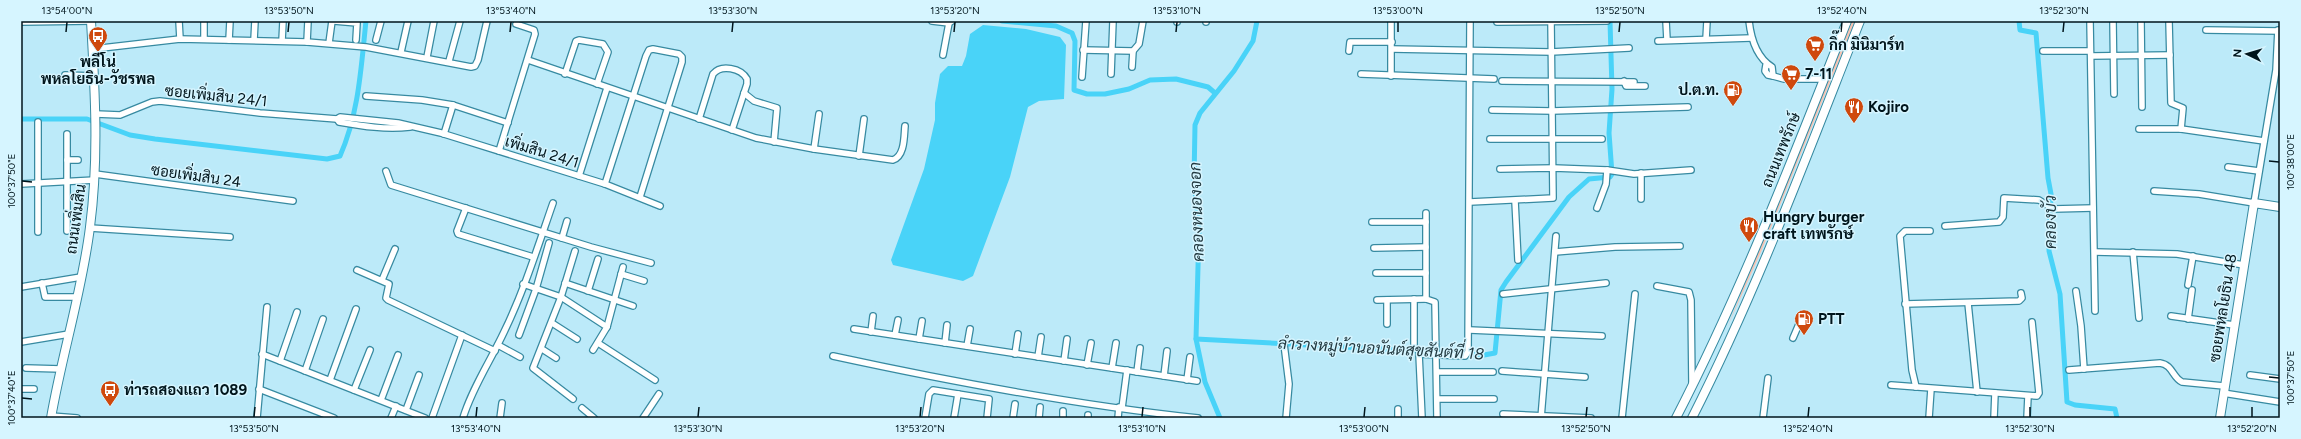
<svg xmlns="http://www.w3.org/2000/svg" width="2301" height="439" font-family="Figtree,Sarabun,sans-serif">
<rect width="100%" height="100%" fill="#bceaf9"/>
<!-- green -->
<path fill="#f7c4b3" d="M1852,21H1855L1761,252L1727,328Z"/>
<!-- water -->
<path fill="#49d3f8" d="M983,25L1026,29L1060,37L1066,45L1064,99L1039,101L1028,107L1010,177L973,276L963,281L893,265L891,260L924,169L935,120V103L940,74L948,66H962L966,56L970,34Z"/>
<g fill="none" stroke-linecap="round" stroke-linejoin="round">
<!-- canal -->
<g stroke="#49d3f8" stroke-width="5">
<path d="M1002,21L1056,26L1072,33L1075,41L1074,90L1087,94H1105L1129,89L1150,80L1176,79L1208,87L1215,93"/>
<path d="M2019,21L2020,30L2036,33L2048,178L2051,194L2049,251L2060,294L2067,402L2075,405L2115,409L2117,418"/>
<path d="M21,119H87L130,135L155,139L327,159L340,156C359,113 361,67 366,21"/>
<path d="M1196,339L1456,353"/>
<path d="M1464,354L1484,355L1495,353L1501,290L1506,282L1569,197L1589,179L1610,177L1612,174L1609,133L1612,89L1610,21"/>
<path d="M1220,418L1205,382L1196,339L1199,231L1194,180L1195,125L1200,113L1234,71L1253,41L1257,21"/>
</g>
<!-- street casing -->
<g stroke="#378aa1" stroke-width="8">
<g id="street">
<path d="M179,21L180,39"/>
<path d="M334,21L357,23L356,40"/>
<path d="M932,21L949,23"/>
<path d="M1177,21V22"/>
<path d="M1206,21V22"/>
<path d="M1391,21V76"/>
<path d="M1666,21L1667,40"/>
<path d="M1749,21C1751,39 1756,57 1772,67L1773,76L1768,75L1765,71L1766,65"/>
<path d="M2090,21L2095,311"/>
<path d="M2113,21L2114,94"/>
<path d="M2141,21L2142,107"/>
<path d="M2169,21L2171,103L2183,108L2181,129"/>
<path d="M21,22L91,21"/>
<path d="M1497,22L1607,21"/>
<path d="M2206,30L2280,31"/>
<path d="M204,39V21"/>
<path d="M1706,39L1707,21"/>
<path d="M229,40L230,21"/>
<path d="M254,40L255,21"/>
<path d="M376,40L381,21"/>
<path d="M282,41L283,21"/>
<path d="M1658,41L1751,38"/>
<path d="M307,42L308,21"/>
<path d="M329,43L332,21"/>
<path d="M93,49L180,39L307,42L366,47L471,67L475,66L478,60L487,21"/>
<path d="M1392,49L1551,52L1629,48"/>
<path d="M1083,50L1133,51L1139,44L1143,21"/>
<path d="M1349,51L1350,42H1392"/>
<path d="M2043,51H2090"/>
<path d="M401,52L408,21"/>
<path d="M943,55L949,23L952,21"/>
<path d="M2091,56L2170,55"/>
<path d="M427,57L434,21"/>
<path d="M528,60L756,138L814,149L893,160C905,156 904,136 905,126"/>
<path d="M449,61L460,21"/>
<path d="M1132,67L1133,51"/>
<path d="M565,74L576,41L579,40L603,44L608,52L597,84"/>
<path d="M1111,74L1113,21"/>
<path d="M1361,74L1494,79"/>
<path d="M65,75L94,76"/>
<path d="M1773,76L1784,79H1824"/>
<path d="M1082,77L1086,21"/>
<path d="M1502,81L1634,82"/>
<path d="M1624,81L1626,86H1645"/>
<path d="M744,93L754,101L777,108L774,142"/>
<path d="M366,96L422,100L453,105L508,123"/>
<path d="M1492,110L1552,111L1688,107"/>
<path d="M96,114L120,115L152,102L160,101L260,113L337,119L340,117L398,123L441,133L605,184L660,206"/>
<path d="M337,119L339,122C362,126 386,130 410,127"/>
<path d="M699,119L713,74C721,64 741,68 747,79V84L732,130"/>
<path d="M38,122V232"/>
<path d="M2139,129H2181L2264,141"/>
<path d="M444,134L453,105"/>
<path d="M1490,139H1602"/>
<path d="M814,149L819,114"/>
<path d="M499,151L535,34L534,30L516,24"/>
<path d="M859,156L864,119"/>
<path d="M67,160H78"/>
<path d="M2228,167L2259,171"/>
<path d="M1500,169L1554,168L1607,170L1634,174L1691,170"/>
<path d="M386,171L391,185L591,247L651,263"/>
<path d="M1641,173V199"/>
<path d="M95,174L293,201"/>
<path d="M579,176L607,88"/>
<path d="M21,184L95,180"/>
<path d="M605,184L646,56L649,50L653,49L679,54L682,57V62L640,197"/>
<path d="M2154,191L2199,194L2254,203L2276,70L2278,30"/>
<path d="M1515,201L1518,260"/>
<path d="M1470,202L1553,198L1551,21"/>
<path d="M466,208L457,231L458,234L533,257"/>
<path d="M1597,208L1606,184L1607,170"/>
<path d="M1426,213V299L1435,302L1437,418"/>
<path d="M1372,222H1426"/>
<path d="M1945,226L1999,222L2003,217L2004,198L2039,200L2053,209L2093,208"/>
<path d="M90,228L230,237"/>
<path d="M67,231V134"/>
<path d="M562,238L567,221"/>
<path d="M1374,248L1426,247"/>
<path d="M1555,252L1615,247L1680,246"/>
<path d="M2095,252L2177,254L2244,265"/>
<path d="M2133,252L2139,318"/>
<path d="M357,270L389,284L386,298L388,300L495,351"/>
<path d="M1376,273H1426"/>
<path d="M621,274L644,281"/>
<path d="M382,280L395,249"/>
<path d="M42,283L45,297H77"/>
<path d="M565,283L633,306"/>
<path d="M523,284L561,297L607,327L593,350"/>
<path d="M2188,285L2193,256"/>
<path d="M1657,286L1689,292L1691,300L1692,385"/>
<path d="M21,287L81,277"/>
<path d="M588,291L598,259"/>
<path d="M2076,291L2081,326L2084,369"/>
<path d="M1503,294L1606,283"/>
<path d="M1414,299V344"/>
<path d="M1377,300L1426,299"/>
<path d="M1387,300V324"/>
<path d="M1968,303L1977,392"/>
<path d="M1905,304L2019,301L2022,298L2021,293"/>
<path d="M2171,316L2234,325"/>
<path d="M2188,319L2192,290"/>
<path d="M552,323L577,339"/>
<path d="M607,327L623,267"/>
<path d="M854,329L1197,381"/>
<path d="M1470,330L1602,336"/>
<path d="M871,332L873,316"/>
<path d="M519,335L536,289L549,243"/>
<path d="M895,335L898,320"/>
<path d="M1793,338L1799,324"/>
<path d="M919,339L922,321"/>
<path d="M21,342L69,334"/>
<path d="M598,343L655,380"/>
<path d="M945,343L947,325"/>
<path d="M1284,344L1289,384L1286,418"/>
<path d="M498,345L520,357"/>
<path d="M967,346L970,329"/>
<path d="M542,349L556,358"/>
<path d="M262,354L425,418"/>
<path d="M1015,354L1018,334"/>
<path d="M833,356C953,382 1075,405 1198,418"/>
<path d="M1038,357L1041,337"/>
<path d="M280,361L297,312"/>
<path d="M1064,361L1067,339"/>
<path d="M1087,365L1091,343"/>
<path d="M26,368L61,369"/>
<path d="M1112,368L1116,343"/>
<path d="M2069,370L2160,363C2173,365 2172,377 2182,382L2224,386"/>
<path d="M305,371L323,319"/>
<path d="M1502,371L1585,377"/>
<path d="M1137,372L1140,348"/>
<path d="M1437,372H1493"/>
<path d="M2250,375L2280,379"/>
<path d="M1164,376L1167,351"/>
<path d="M330,380L356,309"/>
<path d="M1187,380L1190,357"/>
<path d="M1891,385L2037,396L2039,393L2032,322"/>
<path d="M1916,387L1912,370L1900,236L1905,231H1930"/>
<path d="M21,389H34"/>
<path d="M259,389L334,418"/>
<path d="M354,390L370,350"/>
<path d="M2223,393L2280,402"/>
<path d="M573,399L533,368L561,297L575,251"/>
<path d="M1437,399H1494"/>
<path d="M381,400L398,355"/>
<path d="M582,408L594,418"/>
<path d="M1122,408L1127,370"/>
<path d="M406,410L419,375"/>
<path d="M1503,414L1591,418"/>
<path d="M51,416L77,418"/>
<path d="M257,418L267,307"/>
<path d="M391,418L396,406"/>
<path d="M432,418L462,335"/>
<path d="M463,418C472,388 491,360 504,332C524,291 538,246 553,203"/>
<path d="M500,418L502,403"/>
<path d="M643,418L659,394"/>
<path d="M925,418L929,394L933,390L989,399L987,418"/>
<path d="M954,418L958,394"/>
<path d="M1013,418L1015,404"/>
<path d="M1039,418L1040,407"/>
<path d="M1063,418V411"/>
<path d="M1088,418V415"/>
<path d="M1118,418L1119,407"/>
<path d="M1398,418V409"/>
<path d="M1422,418L1419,354L1465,356L1468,352L1470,21"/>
<path d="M1541,418L1556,236"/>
<path d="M1622,418L1635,294"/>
<path d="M1763,418L1768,378"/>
<path d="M1929,418L1931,389"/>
<path d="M1994,418L1995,393"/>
<path d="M2027,418L2028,396"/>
</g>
</g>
<!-- secondary casing -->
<g stroke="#378aa1" stroke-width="10">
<g id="secondary">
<path d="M51,418C62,354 82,292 90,227C99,159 95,90 91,21"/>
<path d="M1676,418C1742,290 1794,155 1847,21"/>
<path d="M1692,418C1757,290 1807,155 1860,21"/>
<path d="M2220,418L2254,203L2280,207"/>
</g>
</g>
<!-- street -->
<use href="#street" stroke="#fff" stroke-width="5.5"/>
<!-- secondary -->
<use href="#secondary" stroke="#fff" stroke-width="8"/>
</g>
<!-- ticks -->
<path fill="none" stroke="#00151c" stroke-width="1.5" d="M66,32L67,22M288,32L289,22M510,32L511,22M732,32L733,22M954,32L955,22M1176,32L1177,22M1398,32V22M1619,32L1620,22M1841,32L1842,22M2063,32L2064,22M2269,161L2279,162M22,181L32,182M2269,377L2279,378M22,398L32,399M254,417L255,407M476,417L477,407M698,417L699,407M920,417L921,407M1142,417L1143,407M1364,417L1365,407M1586,417L1587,407M1808,417L1809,407M2030,417V407M2252,417V407"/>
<!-- icons -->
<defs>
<g id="bus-pin" transform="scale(1)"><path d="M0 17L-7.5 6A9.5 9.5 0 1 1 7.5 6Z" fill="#cf490d" stroke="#d6f5ff"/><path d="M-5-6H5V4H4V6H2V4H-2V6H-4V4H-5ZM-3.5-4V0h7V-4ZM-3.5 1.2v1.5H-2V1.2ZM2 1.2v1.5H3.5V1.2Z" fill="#fff"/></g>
<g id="supermarket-pin" transform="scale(1)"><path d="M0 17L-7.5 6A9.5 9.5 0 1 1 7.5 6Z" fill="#cf490d" stroke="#d6f5ff"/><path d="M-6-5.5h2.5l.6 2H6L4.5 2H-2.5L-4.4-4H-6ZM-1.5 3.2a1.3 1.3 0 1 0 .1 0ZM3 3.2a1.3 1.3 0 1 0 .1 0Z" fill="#fff"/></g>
<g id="fuel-pin" transform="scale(1)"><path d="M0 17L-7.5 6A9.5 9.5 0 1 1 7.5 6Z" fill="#cf490d" stroke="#d6f5ff"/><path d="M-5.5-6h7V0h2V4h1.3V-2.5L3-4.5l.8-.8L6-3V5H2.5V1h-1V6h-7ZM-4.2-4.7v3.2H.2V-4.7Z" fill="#fff"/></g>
<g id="restaurant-pin" transform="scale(1)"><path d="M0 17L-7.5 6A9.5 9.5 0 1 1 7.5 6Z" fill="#cf490d" stroke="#d6f5ff"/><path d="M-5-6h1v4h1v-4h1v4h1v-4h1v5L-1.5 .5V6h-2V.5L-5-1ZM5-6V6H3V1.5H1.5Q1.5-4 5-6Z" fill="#fff"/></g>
</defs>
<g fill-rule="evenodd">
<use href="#bus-pin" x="98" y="36"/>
<use href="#supermarket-pin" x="1815" y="45"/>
<use href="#supermarket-pin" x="1791" y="74"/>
<use href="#fuel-pin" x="1733" y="90"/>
<use href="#restaurant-pin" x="1854" y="107"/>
<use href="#restaurant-pin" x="1749" y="226"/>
<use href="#fuel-pin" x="1804" y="319"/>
<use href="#bus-pin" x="110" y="390"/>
</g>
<g text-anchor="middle" stroke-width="3" stroke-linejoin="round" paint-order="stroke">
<!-- poi labels -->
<g font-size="15" font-weight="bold" fill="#00151c" stroke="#d6f5ff" text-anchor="start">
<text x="1829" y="50">กิ๊ก มินิมาร์ท</text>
<text x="98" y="67" text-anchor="middle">พลีโน่<tspan x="98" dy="17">พหลโยธิน-วัชรพล</tspan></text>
<text x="1805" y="79">7-11</text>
<text x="1719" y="95" text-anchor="end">ป.ต.ท.</text>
<text x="1868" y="112">Kojiro</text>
<text x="1763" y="222">Hungry burger<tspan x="1763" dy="17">craft เทพรักษ์</tspan></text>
<text x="1818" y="324">PTT</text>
<text x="124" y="395">ท่ารถสองแถว 1089</text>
</g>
<!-- street labels -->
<g font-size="15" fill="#00151c" stroke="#d6f5ff">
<text transform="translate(216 96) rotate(6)" y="5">ซอยเพิ่มสิน 24/1</text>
<text transform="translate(1781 150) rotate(-68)" y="5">ถนนเทพรักษ์</text>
<text transform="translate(542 152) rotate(17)" y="5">เพิ่มสิน 24/1</text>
<text transform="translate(196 176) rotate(8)" y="5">ซอยเพิ่มสิน 24</text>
<text transform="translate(76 219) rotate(-82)" y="5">ถนนเพิ่มสิน</text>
<text transform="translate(2223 308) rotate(-81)" y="5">ซอยพหลโยธิน 48</text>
</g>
<!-- water labels -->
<g font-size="16" font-style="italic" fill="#223940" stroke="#d6f5ff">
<text transform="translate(1196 212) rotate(-92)" y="6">คลองหนองจอก</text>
<text transform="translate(2050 222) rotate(-90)" y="6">คลองบัว</text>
<text transform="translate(1381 348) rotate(3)" y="6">ลำรางหมู่บ้านอนันต์สุขสันต์ที่ 18</text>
</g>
</g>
<!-- border -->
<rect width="2301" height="439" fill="none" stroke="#d6f5ff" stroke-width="44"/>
<!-- north arrow -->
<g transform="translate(2247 54) rotate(275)" stroke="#d6f5ff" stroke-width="3" paint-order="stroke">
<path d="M0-3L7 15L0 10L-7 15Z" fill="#00151c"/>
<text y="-6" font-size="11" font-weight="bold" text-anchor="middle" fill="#00151c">N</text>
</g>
<rect x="22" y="22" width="2257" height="395" fill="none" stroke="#00151c" stroke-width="1.5"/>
<g font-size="10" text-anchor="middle" fill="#00151c">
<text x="67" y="14">13°54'00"N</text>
<text x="289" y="14">13°53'50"N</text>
<text x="511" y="14">13°53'40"N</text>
<text x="733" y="14">13°53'30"N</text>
<text x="955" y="14">13°53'20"N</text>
<text x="1177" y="14">13°53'10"N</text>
<text x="1398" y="14">13°53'00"N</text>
<text x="1620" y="14">13°52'50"N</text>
<text x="1842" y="14">13°52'40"N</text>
<text x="2064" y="14">13°52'30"N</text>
<text transform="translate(2290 162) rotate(-90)" y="4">100°38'00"E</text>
<text transform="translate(11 181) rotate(-90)" y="4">100°37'50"E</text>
<text transform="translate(2290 378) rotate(-90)" y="4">100°37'50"E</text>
<text transform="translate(11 398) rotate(-90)" y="4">100°37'40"E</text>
<text x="254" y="432">13°53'50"N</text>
<text x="476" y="432">13°53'40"N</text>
<text x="698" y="432">13°53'30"N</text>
<text x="920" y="432">13°53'20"N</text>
<text x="1142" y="432">13°53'10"N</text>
<text x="1364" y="432">13°53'00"N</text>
<text x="1586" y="432">13°52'50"N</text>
<text x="1808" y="432">13°52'40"N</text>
<text x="2030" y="432">13°52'30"N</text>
<text x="2252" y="432">13°52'20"N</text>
</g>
</svg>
